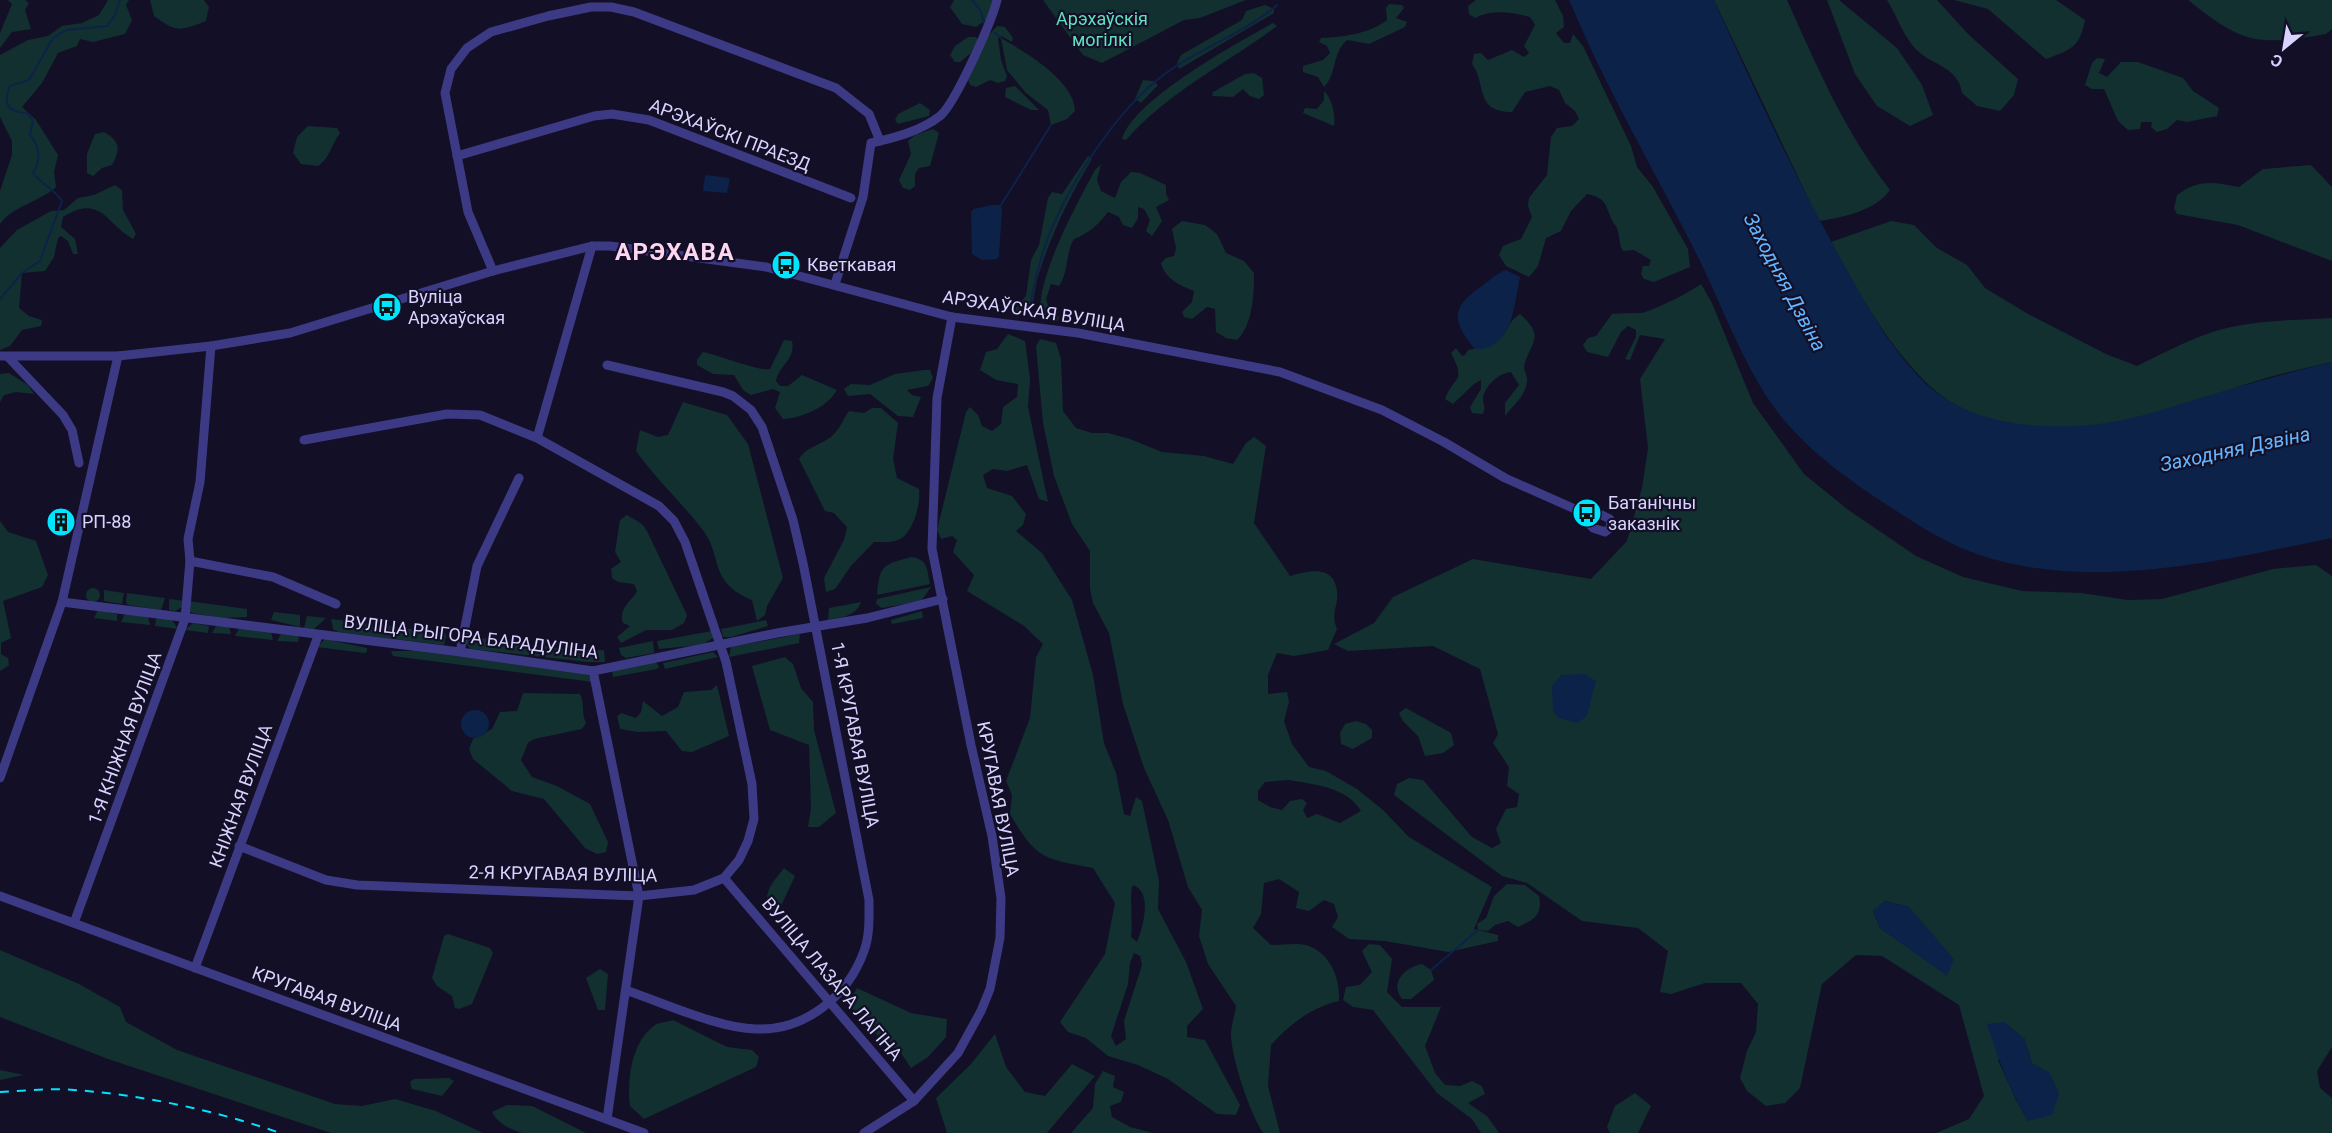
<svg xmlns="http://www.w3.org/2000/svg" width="2332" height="1133" font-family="Roboto,sans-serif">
<rect width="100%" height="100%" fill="#130f26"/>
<!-- green -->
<g fill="#12302f" fill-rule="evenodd">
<path d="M8,0H25L29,3L25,10L31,29L12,32L0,48V33L12,4Z"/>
<path d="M108,0H129L126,5L132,20L125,34L93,42L80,39L77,46L58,53L42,83L22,107L36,120L58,155L54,172L56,187C38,203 14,205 0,224V191L12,155V141L0,117V55L28,40L48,36L62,26L82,23L99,15Z"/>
<path d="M150,0H204L209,7L206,21C180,31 177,33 154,16Z"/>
<path d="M954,0H993L990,17L976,27L962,24L950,7Z"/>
<path d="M1043,0H1246L1200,18L1184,20L1102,63L1083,55Z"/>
<path d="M1476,0H1555L1563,16L1564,27L1556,33L1564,43H1570L1573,34L1583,46L1631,146L1637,167L1653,187L1688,249L1690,267L1654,282L1644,279L1641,274L1643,266H1649L1651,260L1634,250L1623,251C1619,245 1620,240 1618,232C1618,227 1614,225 1612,220C1605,205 1607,198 1587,194L1571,211L1561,231L1546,238L1538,266L1529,277L1506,266L1499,255L1503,246L1521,239L1532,217L1528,206L1529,198L1547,175L1551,137L1557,128L1572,126L1579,119L1575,111L1565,103L1559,90L1550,86L1525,92L1512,112C1474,112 1487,84 1472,64L1474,54L1481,53L1488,60L1512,50L1524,57L1529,53L1524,46L1535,25L1530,17C1512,12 1492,9 1475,18L1469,14L1468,6Z"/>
<path d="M1714,0H1787C1818,69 1844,130 1890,190C1875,211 1844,217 1819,221Z"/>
<path d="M1827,0H1839L1897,48L1922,85L1933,115L1910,126L1877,106L1855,74Z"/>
<path d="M1887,0H1937L1968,34L2018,79L2014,95L2000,111L1977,106L1962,93C1958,65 1928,65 1913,46C1902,33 1896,14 1887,0Z"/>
<path d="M1954,0H2056L2085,20C2080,47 2071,50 2046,59L1988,9Z"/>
<path d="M2188,0H2332V29L2326,34C2256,46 2243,44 2188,0Z"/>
<path d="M1389,4L1402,5L1404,8L1396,18L1407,22L1405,27L1369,44L1347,40C1332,53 1337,74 1324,87L1318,77L1303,72V66L1323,60L1330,53L1327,46L1319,42L1321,38C1343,37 1369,34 1387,20L1386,8Z"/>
<path d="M1265,5L1274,9V13L1179,69L1177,63L1181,55L1242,20L1246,11Z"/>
<path d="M1273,23L1277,26C1226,64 1168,92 1126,140L1122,139C1134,99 1236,44 1273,23Z"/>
<path d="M997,26L1005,27L1013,38L1012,42L1001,36L998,38L1001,60L1007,76L1005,81L998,83L990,80L976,87L970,85L968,80L987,37Z"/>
<path d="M968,37H976L978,40L971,53L960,62H955L950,55L955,46Z"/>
<path d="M1001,38C1025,52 1075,81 1075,111L1067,119L1051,125L1048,110L1026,93L1007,70Z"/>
<path d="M2097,58L2105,59L2099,73L2107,77L2121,62H2138L2183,78L2193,91L2219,108L2217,116L2187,122L2177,120L2167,129L2157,132L2151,127L2152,122H2141L2140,129L2128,130L2118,121L2104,89H2092L2085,85L2092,63Z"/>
<path d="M1254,73L1262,78L1264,95L1259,99L1250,96L1243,89L1233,97L1212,96L1213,92L1245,74Z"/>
<path d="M1143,80L1153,81L1158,85L1141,103L1135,99Z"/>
<path d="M1015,86L1039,110H1031L1005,97L1006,88Z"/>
<path d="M1324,91C1332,98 1336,116 1334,126L1303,113L1305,108L1317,109L1324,100Z"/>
<path d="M920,103L930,110L929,116L898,124L895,120L898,114Z"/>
<path d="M308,126L337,128L340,133C331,145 330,158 318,166L301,164L293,153L297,137Z"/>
<path d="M933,129L939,133L930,166L919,168L915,174V186L910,190L903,188L899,180L911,154L908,141L915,135Z"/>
<path d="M104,132C120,141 121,149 112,165L102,168L93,176L87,173V154L95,134Z"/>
<path d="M1088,156L1092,159C1070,195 1052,233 1039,273C1034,287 1035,302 1029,314L1012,313L1026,296L1031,260L1039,245L1048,198L1052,192L1062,194Z"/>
<path d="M1101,164L1097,180L1101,191L1115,198L1121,182L1131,172L1140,173L1166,185V194L1169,200L1156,207L1162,221L1152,236L1146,231L1150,220L1144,209L1138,207V218L1132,228L1123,225L1119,217L1108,212C1099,224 1088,234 1074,239C1065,254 1069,272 1059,286L1051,284L1046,299L1050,312L1059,317L1058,321L1041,317C1034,281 1078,202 1095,170Z"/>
<path d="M2311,165L2332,187V261L2238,225L2177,214L2174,208L2177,195C2198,179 2214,182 2239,187L2263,169Z"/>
<path d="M115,185L122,190L123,210L136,234L133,239C107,225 101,193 63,217L61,227L75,239L78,254H73L68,241L61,236L58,238L54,257L45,271L22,273L19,308L29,316L42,320L41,326L22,330L10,346L0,350V248L17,230L51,211L64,210L78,198L94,195Z"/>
<path d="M1182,221L1205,225L1217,234L1226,253L1244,261L1254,273C1254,294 1253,325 1237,340L1226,338L1216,332L1215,309L1207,307L1192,319L1184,317L1182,312L1192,302L1194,291C1181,286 1164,278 1161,263L1166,258L1174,256L1176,248L1172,229Z"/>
<path d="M1891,221L1914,225L1937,248L1967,265L1985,288L2028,314L2106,354L2137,366C2168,351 2198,334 2231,327C2264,320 2299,320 2332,318V362C2310,367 2287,372 2266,378C2217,393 2167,413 2118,422C2058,432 1978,431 1931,387C1888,347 1859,293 1831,242Z"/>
<path d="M1701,284L1712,303L1753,403L1804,474L1847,509L1916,556L1963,577L2022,591L2081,593L2128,600L2162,599L2273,569L2316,565L2332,576V1047L2317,1071L2320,1088L2332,1098V1133H1936L1969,1119L1984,1096L1959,1005L1882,956L1856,955L1822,984L1800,1088L1785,1103L1766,1106L1747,1091L1740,1078L1747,1051L1756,1032L1758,1004L1741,983H1705L1671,994L1660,992L1668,951L1638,928L1582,921L1527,883L1502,876L1394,795L1397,784L1409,778L1423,780L1472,837L1492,848L1501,843L1496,829L1506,809L1517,807L1519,794L1507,786L1509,767L1493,743L1498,734L1480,669L1433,646L1348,651L1334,644L1374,623L1393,597L1473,559L1591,579L1627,541L1642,488L1648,448L1640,379L1665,339L1640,335L1630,360L1625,359L1636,337V330L1628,326L1621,332L1608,357L1587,352L1583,345L1588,338L1596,336L1612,314C1622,313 1631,313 1641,313C1651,312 1692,291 1701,284ZM1885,901L1909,907L1925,927L1947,975L1880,928L1873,911ZM2024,1038L2032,1063L2028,1121L2016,1100L1998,1060Z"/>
<path d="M1520,314C1544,336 1533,339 1525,363C1522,369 1528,375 1527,381C1526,396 1513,405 1505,416V403L1519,385L1511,372C1499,373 1484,386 1483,399C1483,405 1486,407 1483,414L1472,413L1470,407L1481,389V380L1474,384L1453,404L1445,399C1453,376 1467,383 1451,353L1456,348L1462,356L1465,355L1468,350C1480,348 1498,343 1505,333C1510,325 1510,320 1520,314Z"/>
<path d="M1008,334L1025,341L1030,379L1028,407L1048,502L1039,499L1027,465L1007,471L993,469L983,475L987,488L1012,496L1026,514L1023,525L1016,531L1042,553L1072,600L1093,675L1104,743L1116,773L1124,814L1130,816L1136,797L1142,801L1159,881L1158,909L1186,962L1203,1009L1187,1026V1037L1205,1040L1240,1105L1236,1115L1217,1114L1168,1079L1138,1065L1108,1056L1086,1038L1068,1032L1060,1022L1105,954L1115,903L1093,868C1043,859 1036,859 1010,814L1012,795L1006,781L1030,718L1036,657L1043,644L1024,626L967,591L974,575L953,552L957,540L952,536L941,539L937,530L966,412L970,407L978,415L982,426L992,431L1001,424L1003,407L1017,397L1018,384L996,380L980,370L986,352L997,349ZM1133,885C1153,892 1143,927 1137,942L1131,937C1133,924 1129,892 1133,885ZM1134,953L1140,956L1142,965L1124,1021L1126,1039L1116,1046L1111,1036L1128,984L1130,963Z"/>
<path d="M1040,339L1056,343L1061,359L1063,411L1076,428L1092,433H1108L1130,439L1162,452L1204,456L1233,464L1246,443L1254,437L1266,446L1254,523L1290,576C1307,571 1334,564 1337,591C1339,606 1330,612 1337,629L1328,650L1294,656L1277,653L1268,675V694L1287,692L1289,702L1284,721L1292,744L1309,767L1326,771L1357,789L1383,810L1409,837L1492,887L1474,929L1498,935V941L1448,952L1385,941L1349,939L1332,927L1338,917L1334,904L1324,900L1309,911L1296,908L1299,892L1279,879L1264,883L1261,914L1253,928L1271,945C1282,945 1299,942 1309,946C1332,955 1340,980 1339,1001C1312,1007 1290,1024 1271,1045L1268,1086L1280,1133H1263C1250,1113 1231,1058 1231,1034C1231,1025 1235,1015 1236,1006L1208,964L1199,936L1202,910L1188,887L1168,820L1144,768L1123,704L1109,633L1093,603L1090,589V551L1072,524L1054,476L1043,423L1036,346ZM1288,780C1313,784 1347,787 1361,811L1340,823L1317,814L1307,818L1303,810L1307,803L1302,799L1290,801L1282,810L1270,807L1258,800V791L1265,782Z"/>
<path d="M784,340L792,341C796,360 779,365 776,381L780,386H788L802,375L837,390C828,407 802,418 783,419L775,408L780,392L773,389L751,395L743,390L734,375L713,374L697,365V360L703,352C718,355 761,372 770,369Z"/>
<path d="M924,370H930L933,378L928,386L907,390L912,395L921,397L913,417L898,416L870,394L848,396L844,389L851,384L870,385L895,374Z"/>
<path d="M9,373L28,385L34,394L16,392L4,395L0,402V374Z"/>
<path d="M683,402L727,415L748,444L783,578L767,606L765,615L757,621L752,600C707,581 724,557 702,529C681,502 656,479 636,451L640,430L658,437L668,435Z"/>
<path d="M872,408H881L898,423L893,459L897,478L919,489C921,503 913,535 898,540C891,543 881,542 874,542L851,566L835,589L826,592L824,578L844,540L847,527L834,513L825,511L799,459C808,445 821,446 833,435C840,429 843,419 849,411L864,413Z"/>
<path d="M627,515L642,524L647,531L687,615L684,623L672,630H646L621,643L617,637L630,626L623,623C618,608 632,601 637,591L634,584L618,582L612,578L611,569L621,562L615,552L620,520Z"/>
<path d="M0,521L8,532L36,541L48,575L42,587L3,601L11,638L1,643V654L8,658L9,665L0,671Z"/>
<path d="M911,557C928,559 927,569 930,584L877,595C880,565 882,565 911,557Z"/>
<path d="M931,587L921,601L882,608L876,604L877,599Z"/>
<circle cx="93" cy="595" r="7"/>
<path d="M104,590L124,593L122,604L104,601Z"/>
<path d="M127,593L165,598L161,610L128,605L126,602Z"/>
<path d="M169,599L185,601L184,606L175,611L169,610Z"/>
<path d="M188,601L247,609V617L222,618L192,613L189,610Z"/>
<path d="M861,602C856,617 841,617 828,620L829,608Z"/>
<path d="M98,610L117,614V621L94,618Z"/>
<path d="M922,611L923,618L892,624L891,620Z"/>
<path d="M274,612L300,615V627L271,620Z"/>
<path d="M125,614L148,617L150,625L121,622Z"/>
<path d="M307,616L326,618L314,629L304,628Z"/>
<path d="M160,618L172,620L178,629L155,626L156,619Z"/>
<path d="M331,619L445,633L446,636L444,645L338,632L333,629Z"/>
<path d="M766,620L768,626L731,637H723L721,629Z"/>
<path d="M193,623L209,626L208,633L185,630Z"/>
<path d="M216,626L229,627L231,634L212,633Z"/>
<path d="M239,628L271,632L273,640L235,636Z"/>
<path d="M712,631L713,638L701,645L659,649L657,641Z"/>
<path d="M281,634L299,636L298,642L277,641Z"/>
<path d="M800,634L799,643L729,657L731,647Z"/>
<path d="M465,636L585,651L604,650L605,662H588L471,649L464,642Z"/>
<path d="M325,639L367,648V651L365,653L317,647Z"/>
<path d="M653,641L654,653L626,658L621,655L619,648Z"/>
<path d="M391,651H415L586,672L593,682L393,656Z"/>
<path d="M713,652L718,657L665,669L663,663Z"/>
<path d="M785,657L793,664L801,688L813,702L814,730L836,813L819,827H808L811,808L809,745L770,730L752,666Z"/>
<path d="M656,662L659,667L657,669L613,677L612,671Z"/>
<path d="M717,685L729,736L692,752L682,751L666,731L638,732L620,729L617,716L621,713L636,718L641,712L643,701L662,716L678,707L684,692L711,690Z"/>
<path d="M523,693L580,694C585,704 581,713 586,723L582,729L534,739L528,743L521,760L532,777L557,786L590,804L608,842L606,852L597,854L585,848L544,799L512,791L473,759L469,749L473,739L492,729L500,712L517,711Z"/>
<path d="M1406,708L1451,733L1454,745L1443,753L1425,756L1418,736L1403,721L1399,713Z"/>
<path d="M1356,721L1366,724L1372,730V738L1353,749L1341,744L1340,733L1345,724Z"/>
<path d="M784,868L795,876L779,910L770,912C761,894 773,882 784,868Z"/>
<path d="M1507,884L1525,885L1539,896C1543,915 1534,920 1518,927L1508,921L1495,925L1488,931L1478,930L1477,924L1486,918L1494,896Z"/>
<path d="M448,934L490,948L493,953L472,1004L459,1009L455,1008L452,996L437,986L432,978L444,936Z"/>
<path d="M1369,944L1380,945L1392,959L1387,992L1402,1007H1441L1425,1046L1435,1073L1445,1085L1460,1086L1472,1081L1482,1086L1485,1094L1468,1103L1487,1116L1499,1133H1481L1472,1119L1437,1093L1373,1010L1353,1007L1343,1000L1346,987L1360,985L1372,972L1362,951Z"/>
<path d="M0,950L79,984L120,1007L126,1022L177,1050L335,1104L362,1106L395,1099L436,1111L483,1133H331L108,1059L0,1017Z"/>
<path d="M1422,964L1431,970L1434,980L1411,999H1402C1389,983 1405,967 1422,964Z"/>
<path d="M600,969L608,974L605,1010H598L586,978Z"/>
<path d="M857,988L911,1013L947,1019L946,1037L928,1057L911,1068L901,1053L883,1041L851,1008L850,1000Z"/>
<path d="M673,1020L727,1047L752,1050L759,1057L756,1067L644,1119L630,1106C627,1080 631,1042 655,1025C659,1022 668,1022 673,1020Z"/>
<path d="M995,1034L1006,1067L1025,1092L1045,1096L1072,1064L1095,1076L1047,1133H947L936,1098L970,1065Z"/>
<path d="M0,1070L24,1075L0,1080Z"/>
<path d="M1103,1071L1115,1076L1113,1087L1124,1092L1121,1102L1110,1106L1112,1117L1130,1127L1153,1133H1071L1093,1108L1095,1084Z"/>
<path d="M449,1078L454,1081L442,1096L412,1089L410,1082L414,1079Z"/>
<path d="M1635,1093L1651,1106L1638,1133H1610L1607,1127L1615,1106Z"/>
<path d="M507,1105L532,1106L586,1133H522C510,1129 498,1124 492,1112Z"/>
</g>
<!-- water -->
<g fill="#0c2248">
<path d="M1569,0H1714C1752,85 1792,170 1837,252C1863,299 1891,353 1932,389C1971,421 2025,428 2073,426C2120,425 2165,409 2210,395C2250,383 2291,372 2332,362V538C2215,562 2071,597 1957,546C1929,533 1904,516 1878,499C1838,472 1800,444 1771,403C1739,356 1720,300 1694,249C1652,167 1605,86 1569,0Z"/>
<path d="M705,175L730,178L727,193L703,191Z"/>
<path d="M992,205H1001L1002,210L999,256L997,259L982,260L972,254L971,212L974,209Z"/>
<path d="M1506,270L1520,277C1514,304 1513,351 1475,349C1451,320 1451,307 1482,286C1490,280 1497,273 1506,270Z"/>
<path d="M1584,674L1596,681L1587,716L1577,723L1559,718L1553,711L1552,686L1561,675Z"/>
<circle cx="475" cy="724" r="14"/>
<path d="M1885,901L1909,907L1954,959L1947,976L1880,928L1873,910Z"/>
<path d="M2004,1022L2024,1038L2032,1063L2050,1073L2059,1094L2052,1115L2028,1121C2009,1090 1998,1058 1987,1024Z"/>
</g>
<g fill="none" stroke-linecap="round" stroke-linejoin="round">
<!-- stream -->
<g stroke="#0c2248" stroke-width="2">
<path d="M972,0L981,11L984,24"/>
<path d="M995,33L1001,38"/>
<path d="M1001,205L1051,125"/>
<path d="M0,299L22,273L40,261L62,201C54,189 42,185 33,173C41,160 40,147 30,135L33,121L27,113C7,112 3,104 10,86L29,80L53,38L66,30L107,26L115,15L120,0"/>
<path d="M1028,315C1032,298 1035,279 1040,262C1057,201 1109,120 1157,80C1193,50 1243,35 1277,5"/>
<path d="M1431,970L1478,930"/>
</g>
<!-- minor -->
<g stroke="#3d3a85" stroke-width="9">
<path d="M457,156L594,116L612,114L649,120L851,198"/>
<path d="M493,271L468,212L445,93L451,69L467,48L491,32L548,16L591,7H611L634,12L836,88L869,114L880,141"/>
<path d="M835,284L863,197L871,143C894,138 921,131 940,116C955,104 992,21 997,0"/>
<path d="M0,356H118L211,346L290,333L493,271L592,246H610L766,267L952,317L1078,333L1280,372L1382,410L1444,442L1505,478L1575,509L1593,528L1605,532L1611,527L1610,519L1593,511L1575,509"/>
<path d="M8,357L63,415L72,430L79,463"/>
<path d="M607,365L723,392L733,396L751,410L762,427L793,520L803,563L869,900C869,917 870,935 864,951C848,996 805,1031 756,1029C718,1028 664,1003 628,991"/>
<path d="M537,438L592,246"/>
<path d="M190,561L273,577L336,604"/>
<path d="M62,602L460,652L593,671L777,633L867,618L943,599"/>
<path d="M460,652L477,566L519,478"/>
<path d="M593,671L639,896L607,1119"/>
<path d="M0,778L62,602L118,356"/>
<path d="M239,846L326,880L357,885L639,896L694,890L724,878L739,860L748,841L754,819L752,784L726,662L685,542L674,521L659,506L537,438L480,415L447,414L304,440"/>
<path d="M724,878L914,1101"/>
<path d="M0,896L644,1133"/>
<path d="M74,923L185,619L190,561L188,539L200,482L211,346"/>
<path d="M195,968L318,636"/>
<path d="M864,1133L914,1101L958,1053L981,1011L990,989L1000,938L1001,898L992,836L971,745L932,549L937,398L952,317"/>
</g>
<!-- rail -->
<path stroke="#00e5ff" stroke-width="2" stroke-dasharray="9 8" stroke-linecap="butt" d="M0,1092C24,1091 49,1088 74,1090C143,1095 214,1110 280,1133"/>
</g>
<!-- icons -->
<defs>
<g id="bus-disc" transform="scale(1.5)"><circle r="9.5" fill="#00e5ff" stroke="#130f26"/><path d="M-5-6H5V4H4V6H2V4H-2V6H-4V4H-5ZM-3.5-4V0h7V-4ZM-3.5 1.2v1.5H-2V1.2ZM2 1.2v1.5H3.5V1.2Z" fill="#111"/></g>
<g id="building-disc" transform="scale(1.5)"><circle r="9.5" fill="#00e5ff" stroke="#130f26"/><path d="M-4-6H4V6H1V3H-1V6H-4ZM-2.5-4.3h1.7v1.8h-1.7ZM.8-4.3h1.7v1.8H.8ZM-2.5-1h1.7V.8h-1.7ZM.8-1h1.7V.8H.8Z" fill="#111"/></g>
</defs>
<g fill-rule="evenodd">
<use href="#bus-disc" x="786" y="265"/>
<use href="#bus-disc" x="387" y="307"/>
<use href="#bus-disc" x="1587" y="513"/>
<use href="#building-disc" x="61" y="522"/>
</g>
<g text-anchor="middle" stroke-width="4.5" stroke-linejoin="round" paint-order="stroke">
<!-- park labels -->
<g font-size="18" fill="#5fe0c0" stroke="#130f26">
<text x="1102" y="25">Арэхаўскія<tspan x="1102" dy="21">могілкі</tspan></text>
</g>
<!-- street labels -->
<g font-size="18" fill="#d9d4ff" stroke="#130f26">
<text transform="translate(730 135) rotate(21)" y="6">АРЭХАЎСКІ ПРАЕЗД</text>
<text transform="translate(1034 311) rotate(9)" y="6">АРЭХАЎСКАЯ ВУЛІЦА</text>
<text transform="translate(471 637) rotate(7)" y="6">ВУЛІЦА РЫГОРА БАРАДУЛІНА</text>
<text transform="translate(855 735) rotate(79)" y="6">1-Я КРУГАВАЯ ВУЛІЦА</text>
<text transform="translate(125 738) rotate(-70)" y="6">1-Я КНІЖНАЯ ВУЛІЦА</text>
<text transform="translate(241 796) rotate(-70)" y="6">КНІЖНАЯ ВУЛІЦА</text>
<text transform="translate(998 799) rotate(79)" y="6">КРУГАВАЯ ВУЛІЦА</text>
<text transform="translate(563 874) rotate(1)" y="6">2-Я КРУГАВАЯ ВУЛІЦА</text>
<text transform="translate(832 979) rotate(50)" y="6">ВУЛІЦА ЛАЗАРА ЛАГІНА</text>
<text transform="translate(327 999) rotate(20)" y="6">КРУГАВАЯ ВУЛІЦА</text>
</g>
<!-- poi labels -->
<g font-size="18" fill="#d9d4ff" stroke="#130f26" text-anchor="start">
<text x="807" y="271">Кветкавая</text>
<text x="408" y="303">Вуліца<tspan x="408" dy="21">Арэхаўская</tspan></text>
<text x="1608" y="509">Батанічны<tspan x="1608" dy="21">заказнік</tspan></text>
<text x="82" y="528">РП-88</text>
</g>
<!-- water labels -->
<g font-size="20" font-style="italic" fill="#62b6ff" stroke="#130f26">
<text transform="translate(1785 282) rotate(62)" y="7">Заходняя Дзвіна</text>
<text transform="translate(2235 449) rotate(-12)" y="7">Заходняя Дзвіна</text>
</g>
<!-- district labels -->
<g font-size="24" font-weight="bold" letter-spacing="1.5" fill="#ffd6f0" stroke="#130f26">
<text x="675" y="260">АРЭХАВА</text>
</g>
</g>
<!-- north arrow -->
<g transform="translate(2284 48) rotate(210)" stroke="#130f26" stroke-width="4.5" paint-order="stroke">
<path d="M0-4.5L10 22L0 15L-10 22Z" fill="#d9d4ff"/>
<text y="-9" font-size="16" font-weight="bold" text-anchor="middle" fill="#d9d4ff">С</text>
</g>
</svg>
